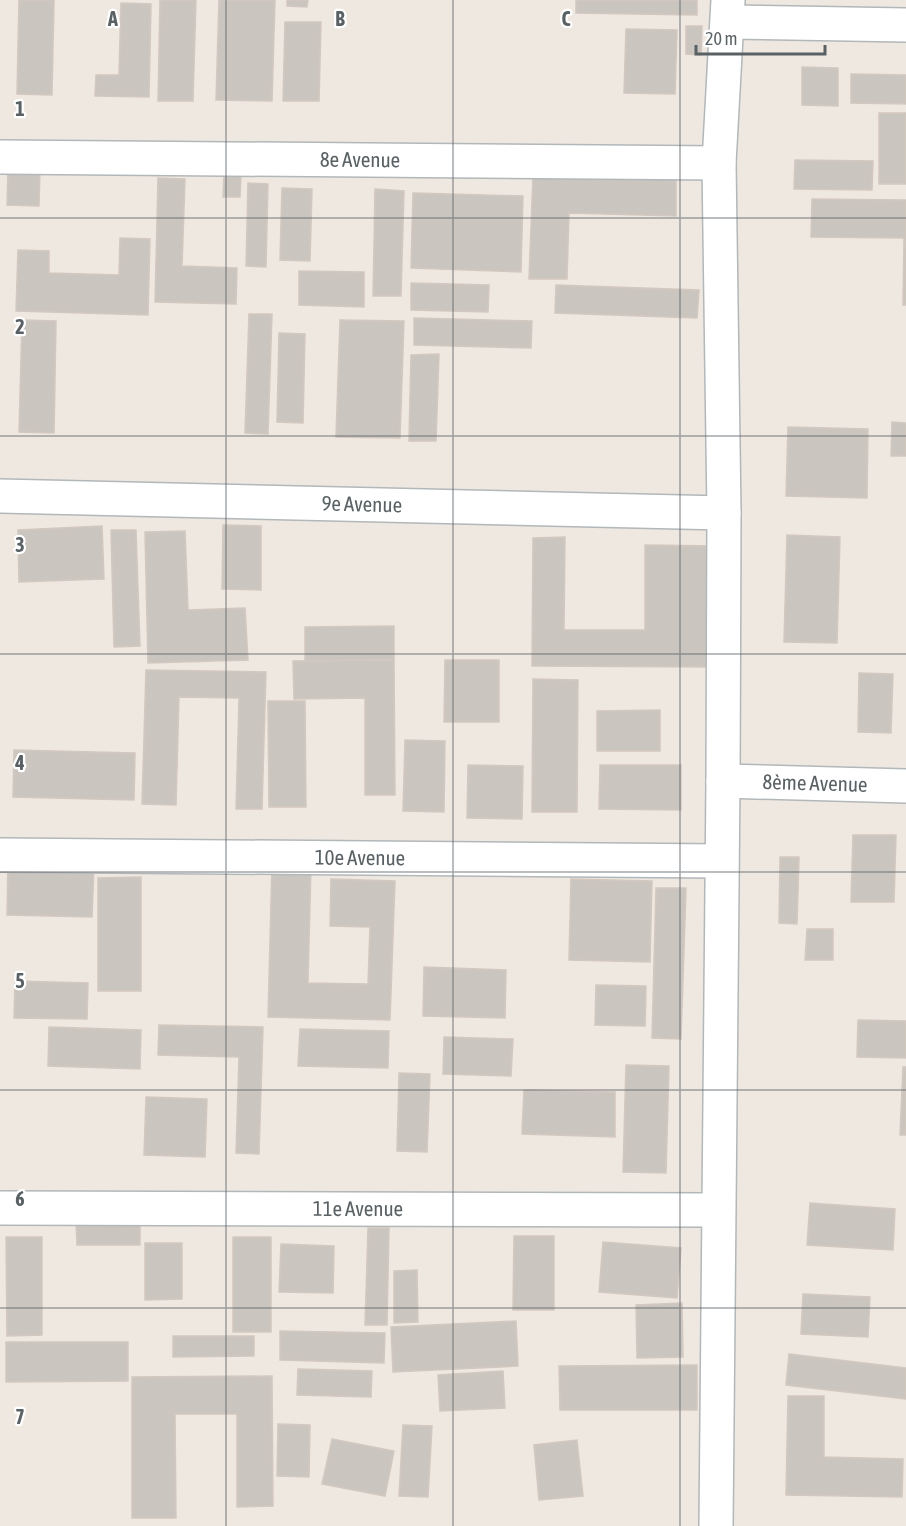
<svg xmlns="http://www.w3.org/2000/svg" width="906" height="1526" font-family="'Asap Condensed',sans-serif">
<rect width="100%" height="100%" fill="#eee8e1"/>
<!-- building -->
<g fill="#cbc5c0" stroke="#d3c8bf" stroke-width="1.5">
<path d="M19,0H54L52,95L17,94Z"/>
<path d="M160,0H196L193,101H158Z"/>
<path d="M219,0H275L272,101L216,100Z"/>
<path d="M287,0H308L307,7L287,6Z"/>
<path d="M576,0H697V15L576,13Z"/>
<path d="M121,3L151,4L149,97L95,96L96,75H119Z"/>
<path d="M285,22H321L319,101H283Z"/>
<path d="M686,26H702L701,55L686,54Z"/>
<path d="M626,29L677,30L675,94L624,93Z"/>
<path d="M802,67L838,68V106L802,105Z"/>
<path d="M851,74L906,75V104L851,103Z"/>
<rect x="879" y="113" width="27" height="71"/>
<path d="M795,160L873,161L872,190L794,189Z"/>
<path d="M8,168H40L39,206L7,205Z"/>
<path d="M224,174H241L240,197H223Z"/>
<path d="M533,175L676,178V216L569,213L567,279H529Z"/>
<path d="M158,178L185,179L182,266L237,268L236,304L155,302Z"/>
<path d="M248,183L268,184L266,267L246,266Z"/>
<path d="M282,188L312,189L310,261L280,260Z"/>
<path d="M375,189L404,191L401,296H373Z"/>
<path d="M413,193L523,196L521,272L411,268Z"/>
<path d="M812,199L906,200V305H903L904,238L811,237Z"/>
<path d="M120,238L150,239L148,315L16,311L18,250L49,251V273L119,275Z"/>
<path d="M299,271L364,272V307L299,305Z"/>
<path d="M411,283L489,285L488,312L411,310Z"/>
<path d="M556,285L699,290L697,318L555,313Z"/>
<path d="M249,314H272L268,434L245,433Z"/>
<path d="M414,318L532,321L531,348L414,345Z"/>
<path d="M22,320L56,321L54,433L19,432Z"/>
<path d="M340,320L404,321L400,438L336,437Z"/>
<path d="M279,333L305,334L303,423L277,422Z"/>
<path d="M439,354L436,441H409L411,355Z"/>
<path d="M892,422L906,423V456H891Z"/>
<path d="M788,427L868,429L867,498L786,496Z"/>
<path d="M223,525L261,526V590L222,589Z"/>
<path d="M102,526L104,579L19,582L18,530Z"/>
<path d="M111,530H136L140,646L114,647Z"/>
<path d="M185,531L188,610L245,608L248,660L148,663L145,532Z"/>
<path d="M787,535L840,537L837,643L784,642Z"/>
<path d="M565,537L564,630H645V545L714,546L713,667L532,666L533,538Z"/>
<path d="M394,626V660L305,661V627Z"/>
<path d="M394,660L395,795H365V698L294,699L293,661Z"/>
<path d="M445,660H499V722H444Z"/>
<path d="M146,670L266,672L262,809H236L239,698L179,697L176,805L142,804Z"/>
<path d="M859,673L893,674L891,733L858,732Z"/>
<path d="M533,679L578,680L577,812H532Z"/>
<path d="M268,701H305L306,807H269Z"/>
<path d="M660,710V751H597V711Z"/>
<path d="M405,740L445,741L444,812L403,811Z"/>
<path d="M14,750L135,753L134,800L13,797Z"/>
<path d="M468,765L523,766L522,819L467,818Z"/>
<path d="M600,765H681V810L599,809Z"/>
<path d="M853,835H896L894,902H851Z"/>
<path d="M780,857H799L797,924L779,923Z"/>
<path d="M8,864L94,866L92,917L7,915Z"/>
<path d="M272,864L311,865L308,983L368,984L370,927L330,926L331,879L395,881L390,1020L268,1017Z"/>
<path d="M141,877V991H98V878Z"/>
<path d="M571,879L652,881L650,962L569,960Z"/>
<path d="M656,888H686L681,1039L652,1038Z"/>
<path d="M807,929H833V960H805Z"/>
<path d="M424,967L506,970L505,1018L423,1016Z"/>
<path d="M15,981L88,983L87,1019L14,1018Z"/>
<path d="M596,985L646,986L645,1026L595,1025Z"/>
<path d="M858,1020L906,1021V1058L857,1057Z"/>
<path d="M159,1025L263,1027L259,1154L236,1153L239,1057L158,1055Z"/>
<path d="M49,1027L141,1030L140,1069L48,1066Z"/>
<path d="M300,1029L389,1031L388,1068L298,1066Z"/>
<path d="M444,1037L513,1039L511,1076L443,1074Z"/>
<path d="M626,1065L669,1066L666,1173L623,1172Z"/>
<path d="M903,1067H906V1135H900Z"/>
<path d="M399,1073L430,1074L427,1152L397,1151Z"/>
<path d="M524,1090L615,1092V1137L522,1134Z"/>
<path d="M146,1097L207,1099L205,1157L144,1155Z"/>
<path d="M810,1203L895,1209L893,1250L807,1245Z"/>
<path d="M140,1220V1245H77L76,1221Z"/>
<path d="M368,1228H389L387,1325H365Z"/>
<path d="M514,1236H554V1310H513Z"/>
<path d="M6,1237H42V1335L7,1336Z"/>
<rect x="233" y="1237" width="38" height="95"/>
<path d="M603,1242L681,1248L677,1298L599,1292Z"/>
<path d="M145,1243H182V1299L145,1300Z"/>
<path d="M281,1244L334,1246L333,1293L279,1292Z"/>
<path d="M417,1270L418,1322L394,1323V1271Z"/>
<path d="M803,1294L870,1297L868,1337L801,1334Z"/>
<path d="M682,1303L683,1357L637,1358L636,1305Z"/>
<path d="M516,1321L518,1366L393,1372L391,1327Z"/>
<path d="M280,1331L385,1333L384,1363L280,1360Z"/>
<path d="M173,1336H254V1356L173,1357Z"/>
<path d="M6,1342H128V1381L6,1382Z"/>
<path d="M789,1354L906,1368V1399L786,1385Z"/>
<path d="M697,1365V1410H560L559,1366Z"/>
<path d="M298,1369L372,1371L371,1397L297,1395Z"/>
<path d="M503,1371L505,1408L440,1411L438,1375Z"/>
<path d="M272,1376L273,1506L237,1507V1414H175L176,1518H132V1377Z"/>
<path d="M788,1396H824V1457L903,1459L902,1497L786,1495Z"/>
<path d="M278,1424L310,1425L309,1477L277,1476Z"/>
<path d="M403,1425L432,1426L428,1497L399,1496Z"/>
<path d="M332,1439L394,1451L385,1496L322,1484Z"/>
<path d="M577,1440L583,1496L539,1500L534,1445Z"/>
</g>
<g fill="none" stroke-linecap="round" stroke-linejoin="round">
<!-- minor casing -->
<g stroke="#b2b7ba" stroke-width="36">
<g id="minor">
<path d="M728,22L906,25"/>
<path id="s1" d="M0,157L719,163"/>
<path id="s2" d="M0,496L724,513"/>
<path id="s3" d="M723,781L906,786"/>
<path id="s4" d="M0,855L721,861"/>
<path id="s5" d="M0,1208L717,1210"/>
<path d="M716,1526L723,781L724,513L719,163L728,0"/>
</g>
</g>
<!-- minor -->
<use href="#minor" stroke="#fff" stroke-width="33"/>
</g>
<!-- grid -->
<path fill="none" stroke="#5a6164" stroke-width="1.5" stroke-opacity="0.55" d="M226,0V1526M453,0V1526M680,0V1526M0,218H906M0,436H906M0,654H906M0,872H906M0,1090H906M0,1308H906"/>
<g text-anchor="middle" stroke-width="4.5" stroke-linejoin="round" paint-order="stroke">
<!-- street labels -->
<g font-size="21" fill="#5a6164" stroke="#fff">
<text dy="7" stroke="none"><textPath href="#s1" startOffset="360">8e Avenue</textPath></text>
<text dy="7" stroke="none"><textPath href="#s2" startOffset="362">9e Avenue</textPath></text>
<text dy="7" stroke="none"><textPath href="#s3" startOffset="92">8ème Avenue</textPath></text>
<text dy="7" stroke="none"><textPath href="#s4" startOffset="360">10e Avenue</textPath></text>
<text dy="7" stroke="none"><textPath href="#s5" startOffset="358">11e Avenue</textPath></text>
</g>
</g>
<g font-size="20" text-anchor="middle" font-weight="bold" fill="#5a6164" stroke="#fff" stroke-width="4.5" stroke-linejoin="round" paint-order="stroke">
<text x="113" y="26">A</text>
<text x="340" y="26">B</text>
<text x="566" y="26">C</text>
<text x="20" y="116">1</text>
<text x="20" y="334">2</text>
<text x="20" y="552">3</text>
<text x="20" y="770">4</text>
<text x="20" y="988">5</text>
<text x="20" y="1206">6</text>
<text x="20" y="1424">7</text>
</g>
<!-- scale -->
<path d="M696 45v9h129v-9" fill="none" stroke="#5a6164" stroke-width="3"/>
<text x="705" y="45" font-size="18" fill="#5a6164" stroke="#ffffff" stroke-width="4.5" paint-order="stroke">20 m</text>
</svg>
